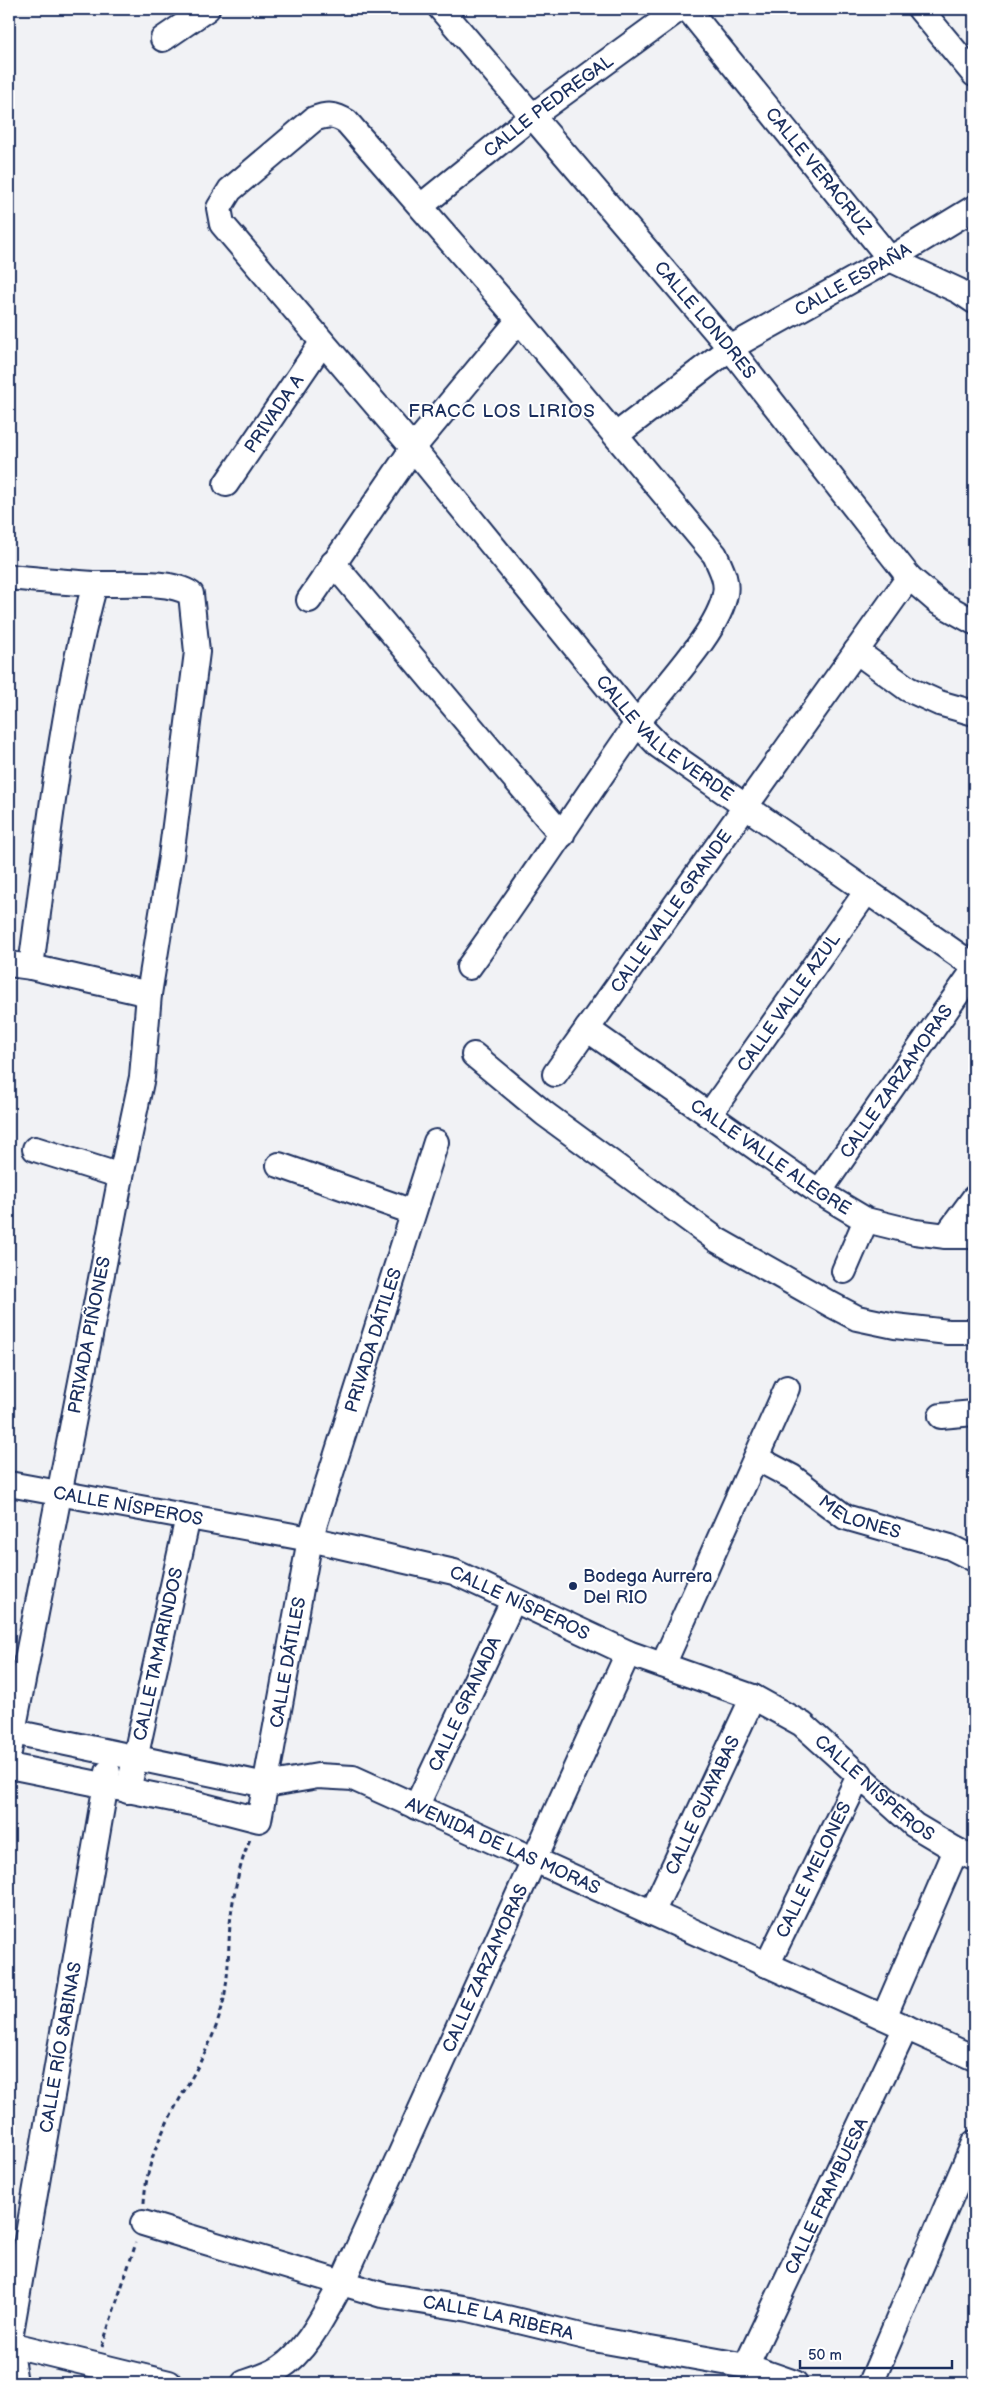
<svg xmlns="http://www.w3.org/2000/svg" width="983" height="2392" font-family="'Balsamiq Sans',sans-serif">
<rect width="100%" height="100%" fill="#f1f2f5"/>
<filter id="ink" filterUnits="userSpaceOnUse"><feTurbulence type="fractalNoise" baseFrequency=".02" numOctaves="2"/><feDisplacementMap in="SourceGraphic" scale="10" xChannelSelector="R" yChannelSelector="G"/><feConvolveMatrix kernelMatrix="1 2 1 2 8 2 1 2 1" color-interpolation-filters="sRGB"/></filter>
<g filter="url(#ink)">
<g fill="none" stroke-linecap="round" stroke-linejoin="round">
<!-- minor casing -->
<g stroke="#1b2f5e" stroke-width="28">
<g id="minor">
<path id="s1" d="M441,9L730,348L909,577L938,602L974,622"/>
<path id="s2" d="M688,9L890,259L959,291L974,301"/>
<path d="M920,9L974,74"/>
<path d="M163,39L207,9"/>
<path id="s3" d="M421,206L531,117L679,9"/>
<path id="s4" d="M616,435L730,348L890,259L974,208"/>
<path id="s5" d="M226,484L322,343"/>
<path d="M333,563L562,835"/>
<path d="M9,577C37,580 65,582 93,584C120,585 169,579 191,594L197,652L171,857L149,994L142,1077L121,1176L9,1752"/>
<path d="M309,600L413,448L519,320"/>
<path d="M856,651L908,689L939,703L974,713"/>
<path d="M9,964L31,967L149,994"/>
<path d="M31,967C48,840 61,708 95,584"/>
<path id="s6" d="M469,967C526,888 580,805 636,725C659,692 719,632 725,594C728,580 720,567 715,555L519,320L347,122C335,114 327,114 314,119L230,190L219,208L222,224L413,448L637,723L659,746L974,966"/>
<path id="s7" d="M587,1029L819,1192L866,1220L915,1232L946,1236H974"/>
<path d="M474,1055L545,1114L717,1240L832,1305L857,1318L895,1326L948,1332H974"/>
<path id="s8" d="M555,1074L909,577"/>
<path id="s9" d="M709,1115L867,891"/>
<path d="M35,1149L121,1176"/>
<path d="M279,1165L413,1212"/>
<path id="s10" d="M819,1192L974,970"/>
<path d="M946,1236L974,1198"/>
<path d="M844,1271L866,1220"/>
<path d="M941,1416L974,1413"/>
<path id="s11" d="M756,1458L792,1477L845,1517L950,1547L974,1559"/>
<path id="s12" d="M9,1484L310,1539L454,1572L628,1653L753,1697L802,1724L914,1825L956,1850L974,1858"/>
<path d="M663,1665L787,1388"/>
<path id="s13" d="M9,1731L266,1785L318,1776L353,1778L974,2058"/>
<path id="s14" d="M9,1766L197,1804L259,1820L310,1539L436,1142"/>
<path id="s15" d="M128,1791L188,1517"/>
<path id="s16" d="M416,1807L513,1601"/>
<path id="s17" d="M652,1913L753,1697"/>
<path id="s18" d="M767,1965L860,1774"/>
<path d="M884,2017L956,1850"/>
<path id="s19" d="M143,2223L382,2295L469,2309L594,2339L746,2366L795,2383"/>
<path id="s20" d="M9,2344L108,1772"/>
<path d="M9,2344L169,2383"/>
<path d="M9,2344L15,2383"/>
<path id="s21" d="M746,2366L906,2027"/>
<path id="s22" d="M244,2383C256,2379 269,2375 280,2368C309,2349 325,2312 342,2283L628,1653"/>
<path d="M871,2383L974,2143"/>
</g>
</g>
<!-- path -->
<g stroke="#1b2f5e" stroke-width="3" stroke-dasharray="5 4" stroke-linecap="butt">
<path d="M144,2203C148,2126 202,2080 221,2011C229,1983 228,1953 230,1924C233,1895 239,1866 250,1839"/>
<path d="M102,2346L136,2243"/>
</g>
<!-- minor -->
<use href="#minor" stroke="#fff" stroke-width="24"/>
</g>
</g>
<!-- markers -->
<circle fill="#1b2f5e" stroke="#fff" stroke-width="2" cx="573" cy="1586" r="5"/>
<g text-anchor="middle" stroke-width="4" stroke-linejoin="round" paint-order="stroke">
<!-- street labels -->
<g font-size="18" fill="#1b2f5e" stroke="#fff">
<text dy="6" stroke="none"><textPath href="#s3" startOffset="162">CALLE PEDREGAL</textPath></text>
<text dy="6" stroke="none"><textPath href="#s2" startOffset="208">CALLE VERACRUZ</textPath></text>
<text dy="6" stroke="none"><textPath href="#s4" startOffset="284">CALLE ESPAÑA</textPath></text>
<text dy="6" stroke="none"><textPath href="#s1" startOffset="408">CALLE LONDRES</textPath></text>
<text dy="6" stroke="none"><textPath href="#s5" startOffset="85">PRIVADA A</textPath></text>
<text dy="6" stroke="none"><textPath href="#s6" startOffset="1925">CALLE VALLE VERDE</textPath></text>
<text dy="6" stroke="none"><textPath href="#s8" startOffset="200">CALLE VALLE GRANDE</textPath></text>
<text dy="6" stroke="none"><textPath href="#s9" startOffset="138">CALLE VALLE AZUL</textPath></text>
<text dy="6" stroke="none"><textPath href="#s10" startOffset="135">CALLE ZARZAMORAS</textPath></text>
<text dy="6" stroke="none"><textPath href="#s7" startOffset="224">CALLE VALLE ALEGRE</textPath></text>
<text transform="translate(89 1335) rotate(-79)" y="6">PRIVADA PIÑONES</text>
<text dy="6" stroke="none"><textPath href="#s14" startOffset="750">PRIVADA DÁTILES</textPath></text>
<text dy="6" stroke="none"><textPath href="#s12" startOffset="121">CALLE NÍSPEROS</textPath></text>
<text dy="6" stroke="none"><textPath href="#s11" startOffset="121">MELONES</textPath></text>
<text dy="6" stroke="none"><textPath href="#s12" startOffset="526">CALLE NÍSPEROS</textPath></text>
<text dy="6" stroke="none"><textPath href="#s15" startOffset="140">CALLE TAMARINDOS</textPath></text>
<text dy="6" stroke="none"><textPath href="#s14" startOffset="416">CALLE DÁTILES</textPath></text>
<text dy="6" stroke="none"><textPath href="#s16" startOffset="114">CALLE GRANADA</textPath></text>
<text dy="6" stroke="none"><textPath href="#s12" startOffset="931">CALLE NÍSPEROS</textPath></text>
<text dy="6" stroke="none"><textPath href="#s17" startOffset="119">CALLE GUAYABAS</textPath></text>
<text dy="6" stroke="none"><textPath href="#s13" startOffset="515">AVENIDA DE LAS MORAS</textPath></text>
<text dy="6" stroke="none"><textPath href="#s18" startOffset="106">CALLE MELONES</textPath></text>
<text dy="6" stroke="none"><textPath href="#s22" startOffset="491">CALLE ZARZAMORAS</textPath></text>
<text dy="6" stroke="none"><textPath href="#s20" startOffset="301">CALLE RÍO SABINAS</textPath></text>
<text dy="6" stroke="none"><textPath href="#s21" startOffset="188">CALLE FRAMBUESA</textPath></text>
<text dy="6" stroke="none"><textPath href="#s19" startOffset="368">CALLE LA RIBERA</textPath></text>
</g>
<!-- poi labels -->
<g font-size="18" fill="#1b2f5e" stroke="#fff" text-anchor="start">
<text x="583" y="1582">Bodega Aurrera<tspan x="583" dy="21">Del RIO</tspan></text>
</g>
<!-- neighbourhood labels -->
<g font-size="19" letter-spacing="1" fill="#1b2f5e" stroke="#fff">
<text x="502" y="417">FRACC LOS LIRIOS</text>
</g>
</g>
<!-- margin -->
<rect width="983" height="2392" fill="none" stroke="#fff" stroke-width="30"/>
<rect x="15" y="15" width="953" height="2362" fill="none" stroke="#1b2f5e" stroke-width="2" filter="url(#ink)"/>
<!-- scale -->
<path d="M800 2360v8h152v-8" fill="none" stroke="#1b2f5e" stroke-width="2.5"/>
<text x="808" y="2360" font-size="15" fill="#1b2f5e" stroke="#ffffff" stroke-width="4" paint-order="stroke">50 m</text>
</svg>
